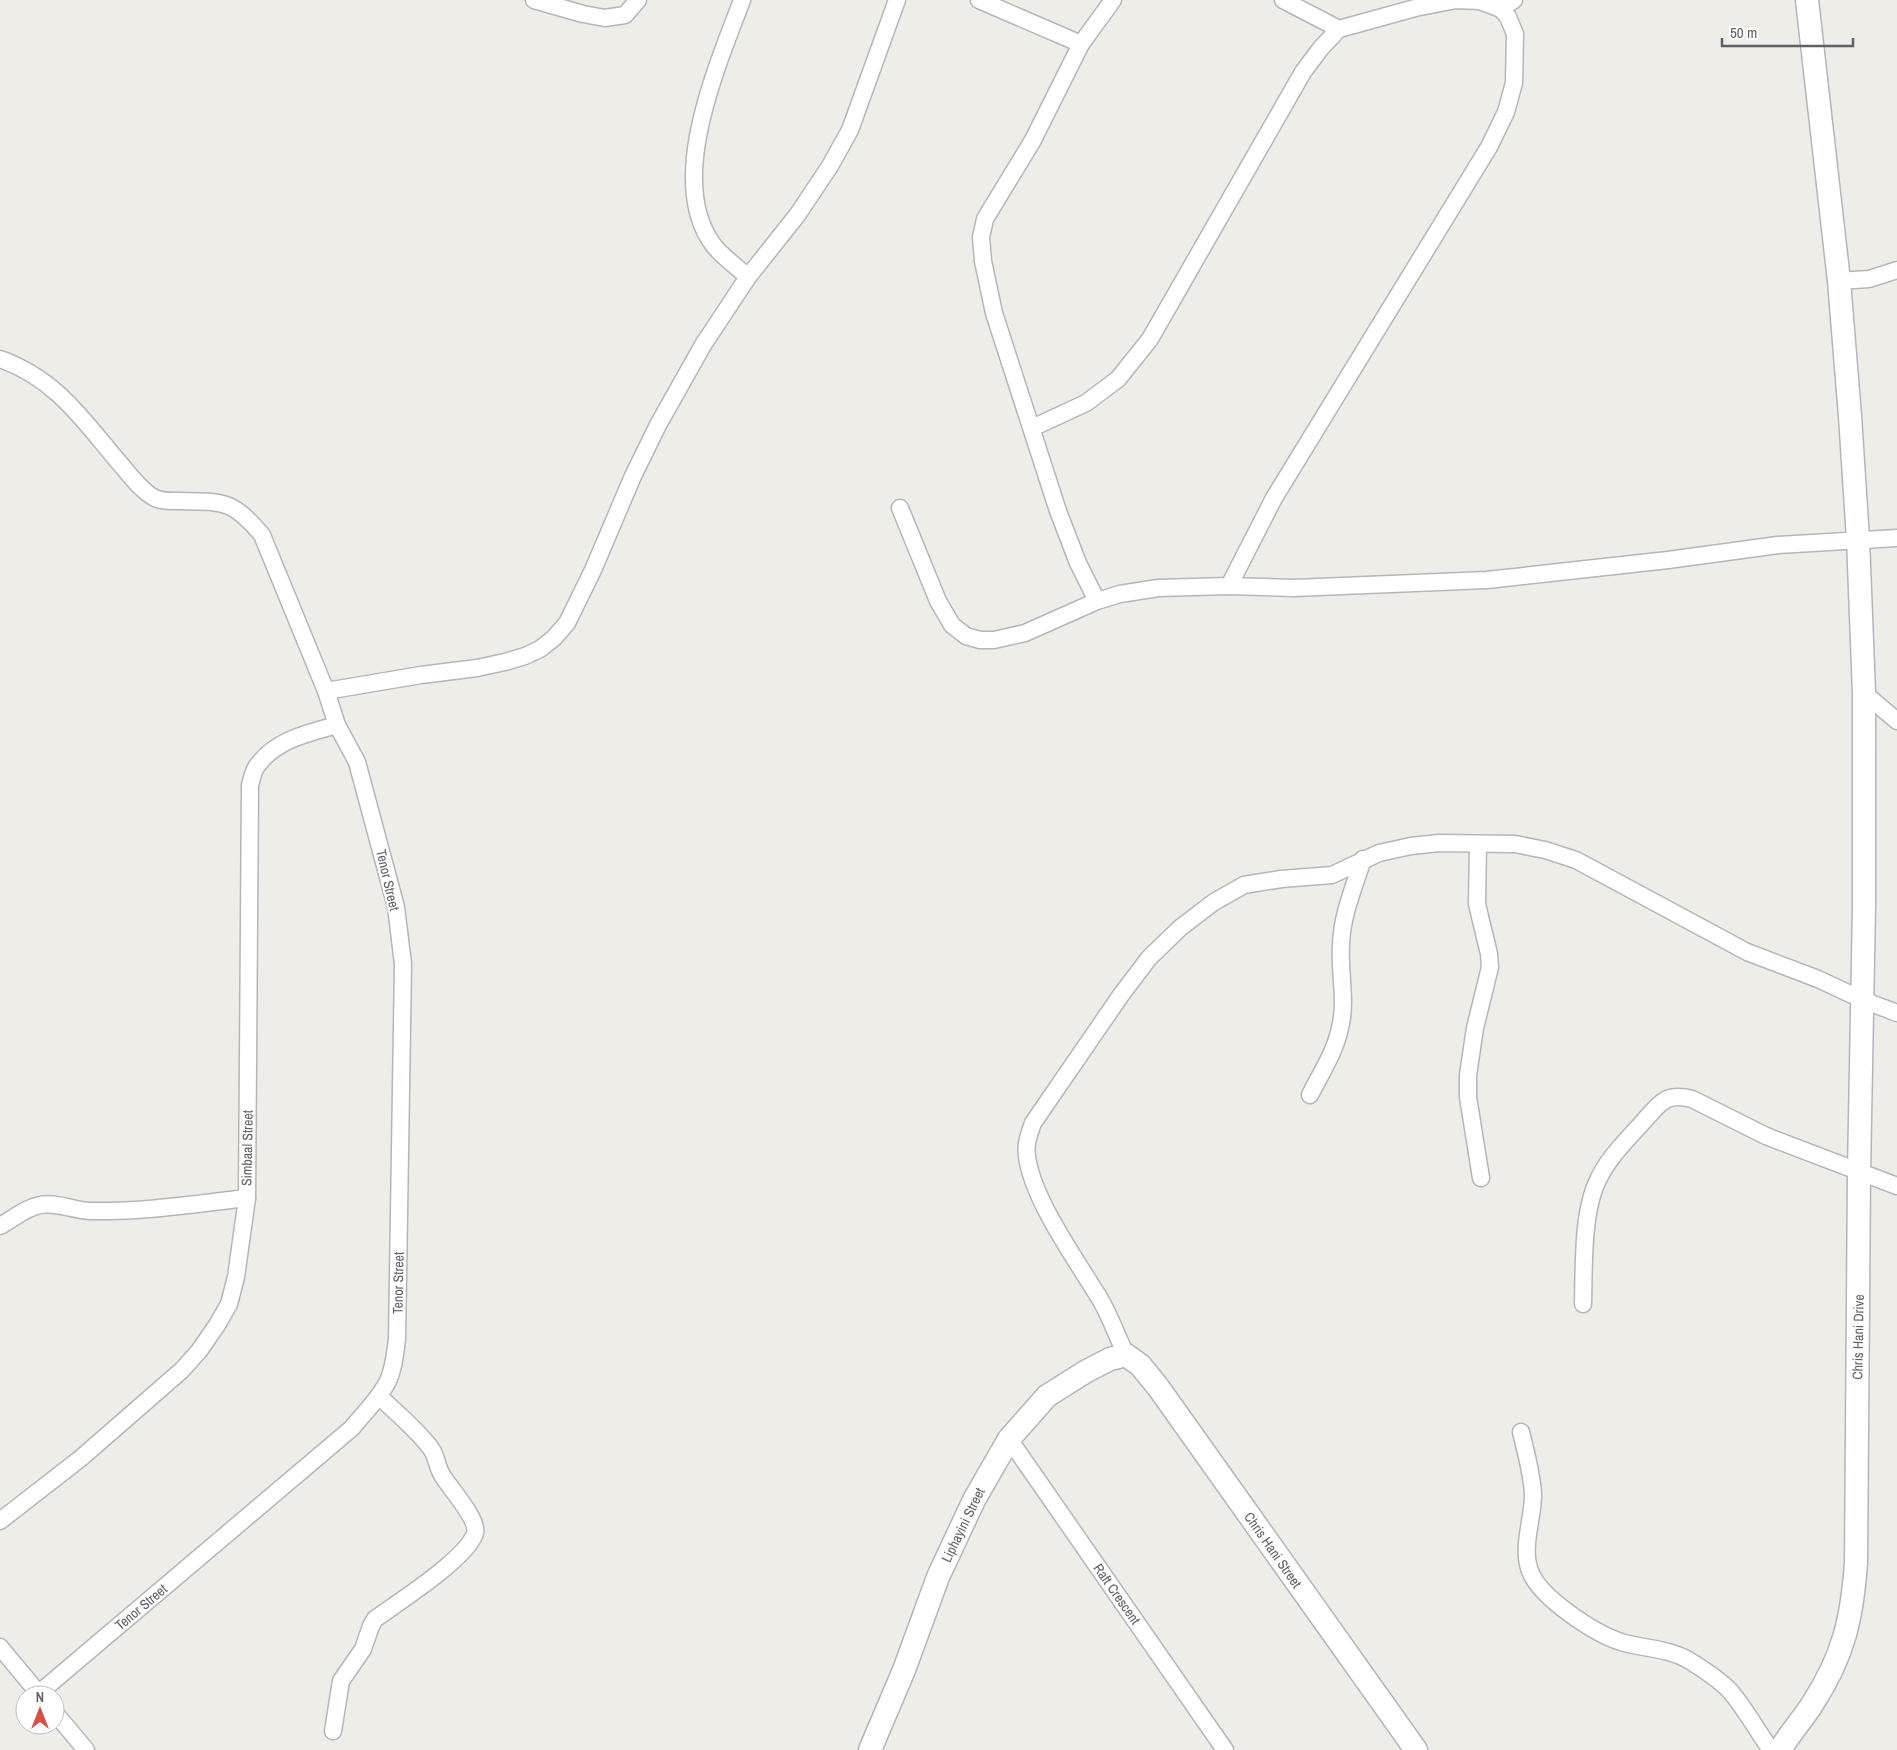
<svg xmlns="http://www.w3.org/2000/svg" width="1897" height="1750" font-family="'Archivo Narrow',sans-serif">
<rect width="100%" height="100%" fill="#efede7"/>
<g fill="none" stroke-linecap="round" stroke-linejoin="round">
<!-- street casing -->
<g stroke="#b4b6ba" stroke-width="19">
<g id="street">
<path d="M534,0L583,14L605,18L625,15L638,0"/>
<path d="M742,0C718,65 665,182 714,246C723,257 737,267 748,277"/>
<path d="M979,0L1081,44L1033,140L985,219L981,237L983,261L994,313L1058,511L1078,563L1097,601L1120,594L1158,588L1229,586L1294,588L1487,580L1668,560L1778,545L1897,538"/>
<path d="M1501,9L1514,0"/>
<path d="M1081,44L1113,0"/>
<path d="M1839,281L1869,279L1897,270"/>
<path d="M0,359C54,378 81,417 116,459C128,472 138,488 153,497C161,502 171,501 179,501C223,502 232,499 262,535L326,691L337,725L357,762L396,907L403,964L397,1339C395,1354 394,1368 388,1381C379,1399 364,1413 352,1428L38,1694"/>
<path d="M1032,428L1086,403L1118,379L1150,339L1303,72L1321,48L1339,29"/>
<path d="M900,508L938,601L952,625L966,636L980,640H994L1025,633L1097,601"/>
<path d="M1229,586L1274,498L1489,147L1506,112L1514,83L1515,34L1508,17L1501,9L1480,1L1456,0L1415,8L1339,29L1283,0"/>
<path d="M326,691L421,675L477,668L505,662L525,656L540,649L554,638L567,623L593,570L633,476L658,425L703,345L748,277L798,214L830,166L850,130L897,0"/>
<path d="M1864,693L1897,721"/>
<path d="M1478,844L1477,904L1489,954L1490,967L1475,1028L1468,1075V1097L1481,1178"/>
<path d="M1310,1095C1321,1073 1335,1052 1340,1028C1347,1001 1339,972 1341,944C1342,915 1354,887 1363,859"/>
<path d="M0,1226C13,1219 25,1208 40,1205C57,1202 73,1210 90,1211C142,1212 195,1204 247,1198"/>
<path d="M1583,1304C1584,1268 1582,1212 1598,1180C1608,1158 1626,1141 1642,1123C1660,1104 1664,1092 1692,1099L1766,1136L1897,1186"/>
<path d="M1126,1355C1117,1336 1110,1316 1100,1299C1077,1261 1032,1199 1027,1156C1025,1145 1029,1134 1033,1123L1121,995L1149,958L1180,928L1214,902L1244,885L1281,879L1332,875L1379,853L1411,846L1439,843L1515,844L1545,850L1576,860L1747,952L1818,979L1863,1000L1897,1013"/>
<path d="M1521,1432C1526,1453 1532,1473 1533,1495C1533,1520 1521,1547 1530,1571C1540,1598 1594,1633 1621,1642C1644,1649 1669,1648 1690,1661C1704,1670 1719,1679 1730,1691C1745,1708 1757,1731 1771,1750"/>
<path d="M1009,1439L1225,1750"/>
<path d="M0,1521L81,1458L182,1370L199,1351L217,1325L229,1304L236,1277L247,1198L250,785C252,779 253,771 257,766C275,740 308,733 337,725"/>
<path d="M0,1647L40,1695"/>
<path d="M55,1713L86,1750"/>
<path d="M333,1731L341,1681L363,1649L371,1626L375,1619C397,1603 468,1558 475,1533C479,1520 449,1487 442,1475C437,1467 437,1458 432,1450C418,1430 396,1413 379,1396"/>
</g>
</g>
<!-- secondary casing -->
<g stroke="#b3b5ba" stroke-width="25">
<g id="secondary">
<path d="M870,1750L904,1670L938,1577L974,1500L1009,1439L1047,1396L1085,1372L1110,1359L1126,1355L1140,1365L1158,1387L1416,1750"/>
<path d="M1780,1750C1790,1733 1803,1719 1813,1703C1844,1655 1852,1618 1856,1563L1859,1172L1864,906V693L1858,539L1850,416L1839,281L1807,0"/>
</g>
</g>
<!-- street -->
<use href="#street" stroke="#fff" stroke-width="16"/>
<!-- secondary -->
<use href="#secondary" stroke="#fff" stroke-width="22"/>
</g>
<g text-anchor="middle" stroke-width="4.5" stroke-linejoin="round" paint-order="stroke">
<!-- street labels -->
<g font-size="14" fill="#5e6165" stroke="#fff">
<text transform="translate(388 880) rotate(77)" y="5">Tenor Street</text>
<text transform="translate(247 1148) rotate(-89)" y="5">Simbaal Street</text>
<text transform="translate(398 1283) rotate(-89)" y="5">Tenor Street</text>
<text transform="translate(1858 1337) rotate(-89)" y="5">Chris Hani Drive</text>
<text transform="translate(963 1525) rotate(-64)" y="5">Liphayini Street</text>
<text transform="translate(1273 1550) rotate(55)" y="5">Chris Hani Street</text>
<text transform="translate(1117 1594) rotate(55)" y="5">Raft Crescent</text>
<text transform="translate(141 1607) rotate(-40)" y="5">Tenor Street</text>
</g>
</g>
<!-- north arrow -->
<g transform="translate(40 1710)"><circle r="24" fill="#ffffff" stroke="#bfc0c1"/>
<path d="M0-4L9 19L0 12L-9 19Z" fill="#d74f44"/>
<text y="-8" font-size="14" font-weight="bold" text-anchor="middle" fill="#5e6165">N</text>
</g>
<!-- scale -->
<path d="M1722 38v8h131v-8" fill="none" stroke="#5e6165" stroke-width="2.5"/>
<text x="1730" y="38" font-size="15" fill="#5e6165" stroke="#ffffff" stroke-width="4" paint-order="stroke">50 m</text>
</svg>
